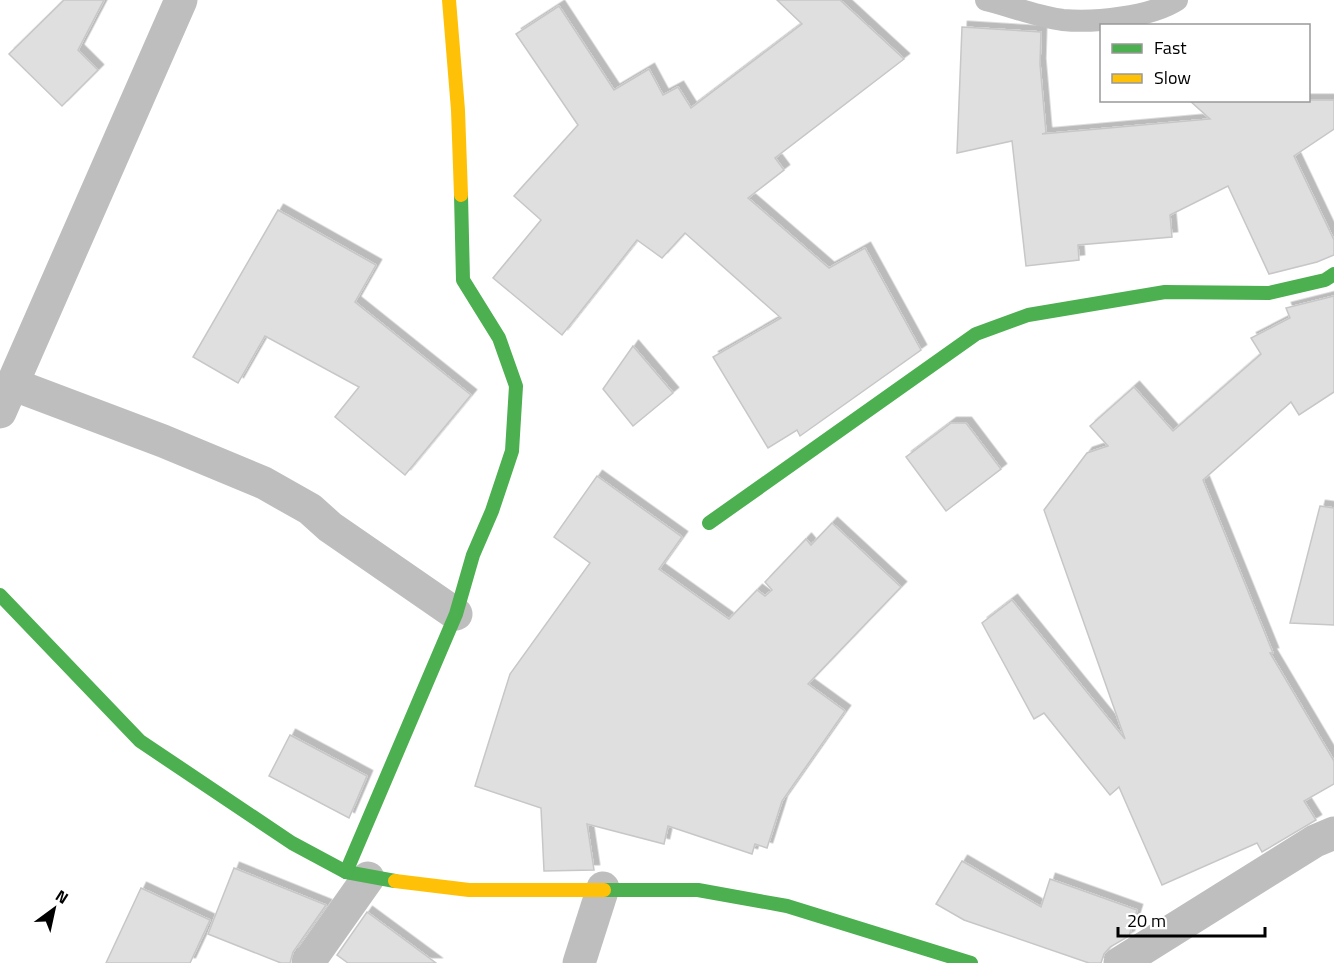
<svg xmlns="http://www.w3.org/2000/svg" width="1334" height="963" font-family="'Titillium Web',sans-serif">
<defs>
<filter id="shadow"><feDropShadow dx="5.5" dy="-5.5" stdDeviation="0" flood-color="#0004"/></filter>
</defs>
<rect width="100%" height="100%" fill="#fff"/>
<!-- building -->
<g fill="#dfdfdf" stroke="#c7c7c7" stroke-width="1.5" filter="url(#shadow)">
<path d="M64,0H104L78,50L98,70L62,106L9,54Z"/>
<path d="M777,0H840L904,59L775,158L784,170L748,198L829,268L865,248L921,350L800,436L797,430L768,448L713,357L781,318L685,233L662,258L637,240L562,335L493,278L541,220L514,196L578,125L516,34L559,6L614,90L649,69L663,95L678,87L691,108L802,24Z"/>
<path d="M962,27L1041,32L1040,64L1046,133L1042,134L1210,119L1189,100H1334V129L1294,156L1334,240V255L1317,262L1269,274L1228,186L1170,215L1172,237L1078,245L1079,260L1026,266L1012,141L957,153Z"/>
<path d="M278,210L376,265L355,302L471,395L405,475L335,417L359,387L265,336L238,383L193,357Z"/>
<path d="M1334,296V392L1299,415L1291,402L1203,480L1273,653H1270L1334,761V784L1304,801L1316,820L1262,852L1257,843L1162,885L1119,787L1110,795L1044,713L1034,719L982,623L1012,600L1125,739L1044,510L1087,453L1108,446L1090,426L1134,387L1173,431L1261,354L1251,338L1290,318L1286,308Z"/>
<path d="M633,346L673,393L633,426L603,389Z"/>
<path d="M951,423H966L1001,469L946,511L906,457Z"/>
<path d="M597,476L682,537L659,569L729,619L757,590L765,596L772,590L765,582L806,539L811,545L832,523L901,587L808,684L845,711L782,801L767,848L755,844L752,854L668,826L664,844L587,824L594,870L544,871L541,808L475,786L510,674L590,563L554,537Z"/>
<path d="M1320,506L1334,508V625L1290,623Z"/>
<path d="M290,735L367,776L349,818L269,776Z"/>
<path d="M962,861L1041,907L1050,879L1137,910L1129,936L1110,947L1104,954L1101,963H1089L964,920L936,904Z"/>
<path d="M234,868L326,905L293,952L290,963H281L208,934Z"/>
<path d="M141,888L210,920L190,963H106Z"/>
<path d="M367,912L436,963H348L337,955Z"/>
</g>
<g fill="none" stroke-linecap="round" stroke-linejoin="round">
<!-- lane -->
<path stroke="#bebebe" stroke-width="22" d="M986,0C1011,6 1038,17 1063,20C1094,23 1151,17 1177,0"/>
<!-- street -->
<g stroke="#bebebe" stroke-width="33">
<path d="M12,384L163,441L264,483L310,509L330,527L456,614"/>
<path d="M0,412L181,0"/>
<path d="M308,963L368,878"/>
<path d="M579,963L603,888"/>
<path d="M1120,963L1315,841L1334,833"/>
</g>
<!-- fast -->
<g stroke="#4caf50" stroke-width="14">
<path d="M709,523L976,334L1028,315L1165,292L1269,293L1325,280L1334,274"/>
<path d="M0,595L140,741L292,843L346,872L395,881"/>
<path d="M346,872L456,614L473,555L492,511L512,451L516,386L499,338L463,280L461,195"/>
<path d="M604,890H698L787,906L971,963"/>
</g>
<!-- slow -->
<g stroke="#ffc107" stroke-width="14">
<path d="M449,0L458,110L461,195"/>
<path d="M395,881L469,890H604"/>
</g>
</g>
<!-- legend -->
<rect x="1100" y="24" width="210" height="78" fill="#ffffff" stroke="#999999" stroke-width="1.5"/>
<rect x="1112" y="44" width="30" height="9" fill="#4caf50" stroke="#999999" stroke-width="1.5"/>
<text x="1154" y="54" font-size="18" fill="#000000">Fast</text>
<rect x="1112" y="74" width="30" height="9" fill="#ffc107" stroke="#999999" stroke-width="1.5"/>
<text x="1154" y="84" font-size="18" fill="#000000">Slow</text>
<!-- north arrow -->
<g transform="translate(54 909) rotate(33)" stroke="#ffffff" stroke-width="4.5" paint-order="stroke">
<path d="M0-4.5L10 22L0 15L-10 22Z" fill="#000000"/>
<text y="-9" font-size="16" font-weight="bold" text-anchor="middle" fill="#000000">N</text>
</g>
<!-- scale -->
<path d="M1118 927v9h147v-9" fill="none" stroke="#000000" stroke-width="3"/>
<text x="1127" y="927" font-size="18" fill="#000000" stroke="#ffffff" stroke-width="4.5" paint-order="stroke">20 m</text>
</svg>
